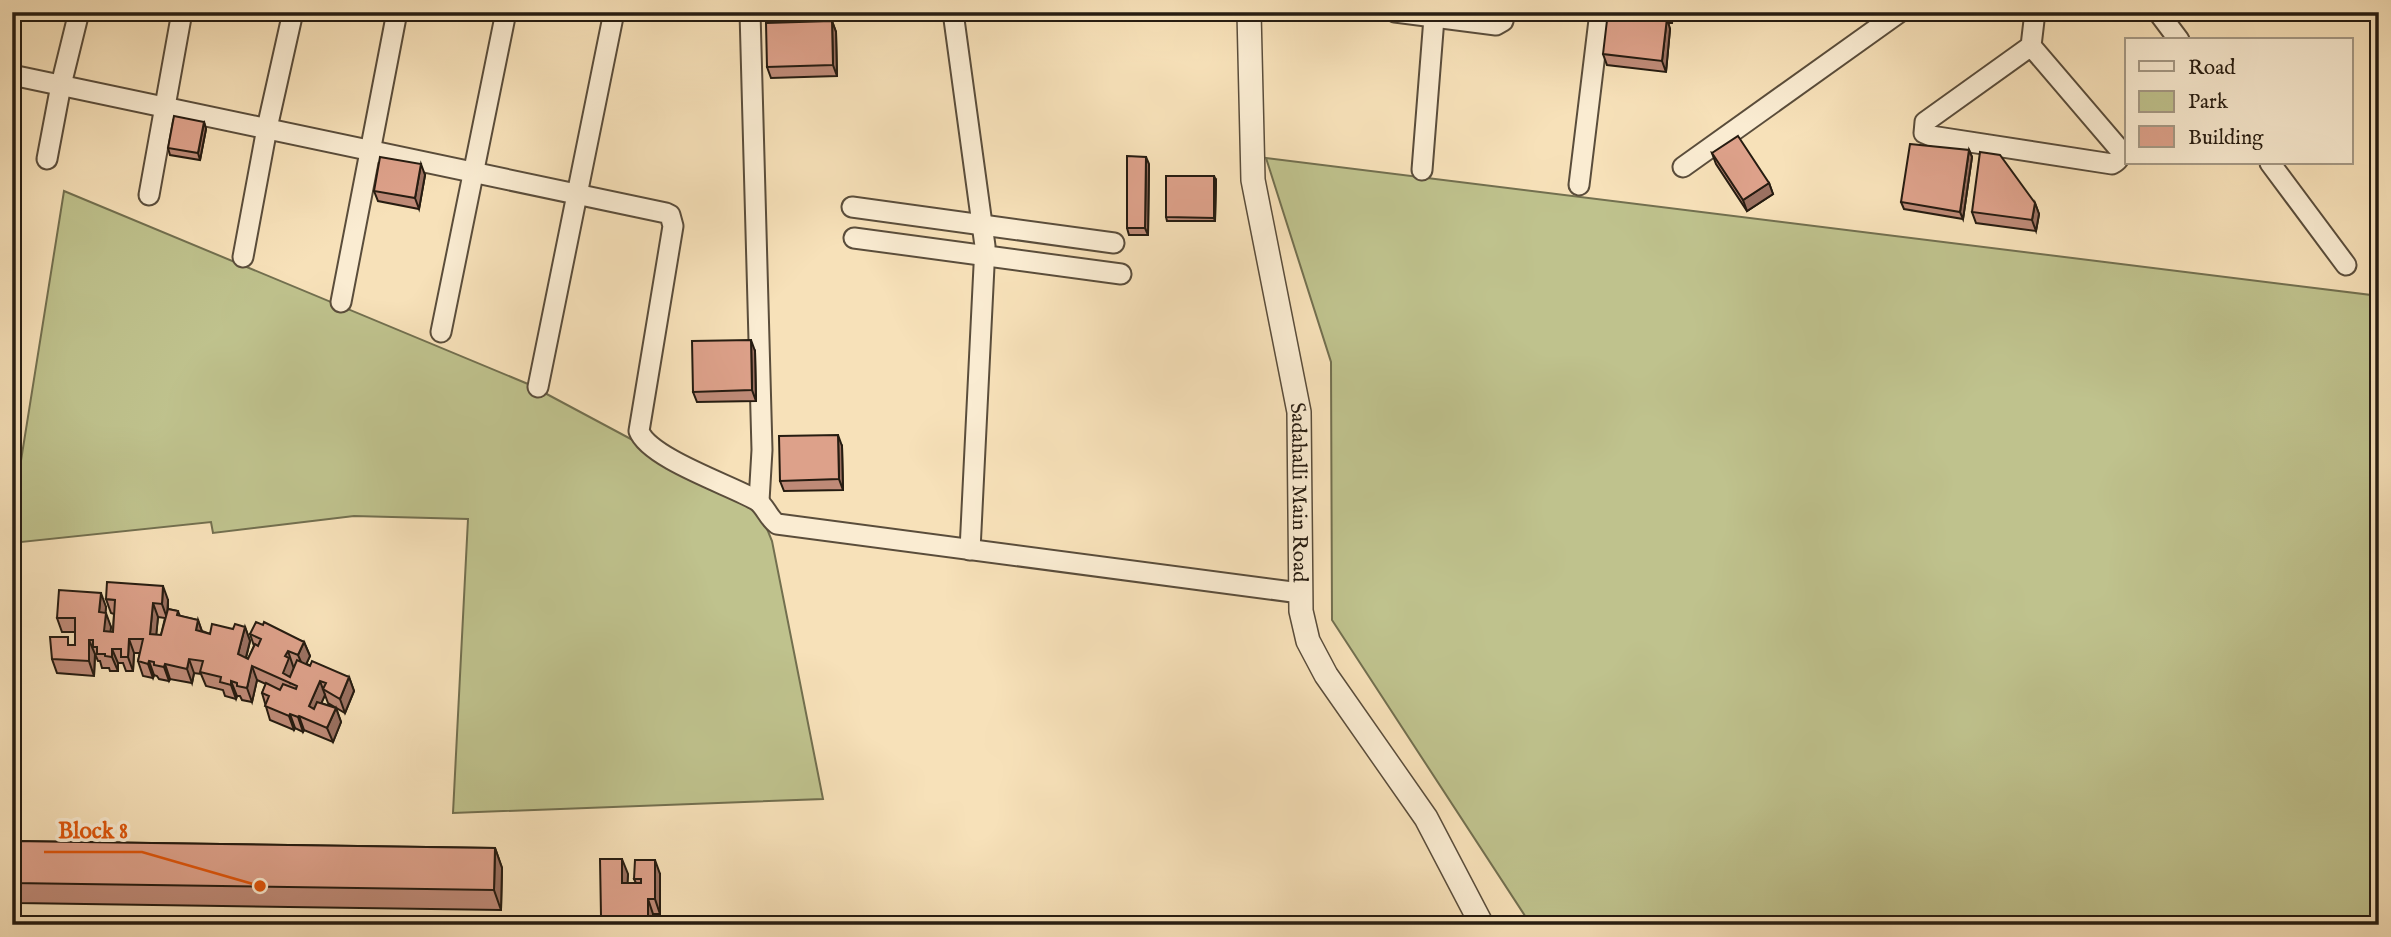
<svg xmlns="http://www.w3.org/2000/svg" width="2391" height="937" font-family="'IM FELL English',serif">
<rect width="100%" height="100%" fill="#f7e1b9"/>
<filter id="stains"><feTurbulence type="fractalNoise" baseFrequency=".00286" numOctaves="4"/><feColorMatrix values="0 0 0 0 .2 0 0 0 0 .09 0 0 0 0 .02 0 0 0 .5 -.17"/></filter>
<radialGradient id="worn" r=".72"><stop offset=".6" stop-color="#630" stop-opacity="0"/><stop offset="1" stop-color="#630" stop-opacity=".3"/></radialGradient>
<!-- green -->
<g fill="#bfc28d" stroke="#726f4f" stroke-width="2">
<path d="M1266,158L2379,296V925H1531L1332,620L1331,362Z"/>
<path d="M64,191L528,384L758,507L772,541L823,799L453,813L468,519L354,516L213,533L211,522L12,543V517Z"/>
</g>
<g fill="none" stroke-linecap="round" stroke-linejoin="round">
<!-- minor casing -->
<g stroke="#5a4d3b" stroke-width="23">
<g id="minor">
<path d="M750,12L762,450L759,501"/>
<path d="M953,12L985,246L970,550"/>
<path d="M1395,12L1496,25L1503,21L1505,12"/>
<path d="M2158,12L2179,40"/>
<path d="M2031,46L2120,150C2121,158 2118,161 2112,164L1931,136L1924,133L1925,122L2031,46L2035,12"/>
<path d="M12,75L666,213L670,215L673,226L639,431C649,458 730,485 756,500C765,505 768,518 777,524L1300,593"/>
<path d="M47,159L61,85L78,16"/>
<path d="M2270,163L2346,265"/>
<path d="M1683,167L1900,12"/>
<path d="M1422,170L1434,18"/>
<path d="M1579,185L1600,12"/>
<path d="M149,195L182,12"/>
<path d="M852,207L1114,243"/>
<path d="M854,238L1121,274"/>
<path d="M243,257L267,128L293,12"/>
<path d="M341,302L397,12"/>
<path d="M441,332L506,12"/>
<path d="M538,387L614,12"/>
</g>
</g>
<!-- tertiary casing -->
<g stroke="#5a4d3b" stroke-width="26">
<g id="tertiary">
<path id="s1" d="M1249,12L1253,180L1299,412L1301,611L1308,641L1326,675L1426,818L1482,925"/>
</g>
</g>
<!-- minor -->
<use href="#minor" stroke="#faecd2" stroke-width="19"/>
<!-- tertiary -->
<use href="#tertiary" stroke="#faecd2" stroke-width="23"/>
</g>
<!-- wall -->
<g fill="#be8a77" stroke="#261c11" stroke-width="2" fill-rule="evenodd">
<path d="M1642,12H1673L1672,23H1668L1670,29L1666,72L1607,65L1603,54L1643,15Z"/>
<path d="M832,21L836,32L837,76L771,78L767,67Z"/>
<path d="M204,122L206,129L200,160L170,155L168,148Z"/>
<path d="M1969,150L1972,157L1963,219L1904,209L1901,202Z"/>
<path d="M1712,153L1769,183L1773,194L1747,211L1716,164Z"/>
<path d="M1149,164L1148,235H1129L1127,228Z"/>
<path d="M425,175L419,209L378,201L374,191Z"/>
<path d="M1216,180L1215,221H1167L1166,217Z"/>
<path d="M2035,203L2039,214L2036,231L1976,223L1972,212Z"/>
<path d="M755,351L756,401L697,402L693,392Z"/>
<path d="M842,446L843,490L784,491L780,481Z"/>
<path d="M106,599L168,600V609L178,611L180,616L198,620L202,631L210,634L245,627L250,641L246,658L248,659L254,646L250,634L263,625L304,642L310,656L306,664L349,677L354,691L345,713L328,703L325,695L321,703L336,708L341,722L333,742L304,730L303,732L295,728L294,730L270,720L262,693L266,684L257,680L252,702L242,700L240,696H237L236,699L225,696L223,690L206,686L201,674L194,673L192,683L170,679L169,681L159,679L157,676L154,675L153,678L143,676L138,661L140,653H134L133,671H126L123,663H118V671H110L109,668H102L100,661H98L95,654L94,676L57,673L52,659L71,645H75V632H62L57,618L106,607L105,613L111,627L110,631L113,632L114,614L111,613ZM158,617L165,618L161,635H156Z"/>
<path d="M12,841L495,848L502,868L501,910L17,903L12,890Z"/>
<path d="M628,874L627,883H636L634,879L660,874V914H653V923L678,925H604L601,916Z"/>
</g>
<!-- shaded-wall -->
<g fill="#9b7161" stroke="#261c11" stroke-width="2">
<path d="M1669,12H1673L1672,23L1669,16Z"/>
<path d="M1667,18L1670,29L1666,72L1662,61Z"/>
<path d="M832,21L836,32L837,76L833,65Z"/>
<path d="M204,122L206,129L200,160L198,153Z"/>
<path d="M1969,150L1972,157L1963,219L1960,212Z"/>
<path d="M1146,157L1149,164L1148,235L1145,228Z"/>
<path d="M421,164L425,175L419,209L415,198Z"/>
<path d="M1214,176L1216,180L1215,221L1214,218Z"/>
<path d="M1769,183L1773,194L1747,211L1743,200Z"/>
<path d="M2035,203L2039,214L2036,231L2032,220Z"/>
<path d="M751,340L755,351L756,401L752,390Z"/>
<path d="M838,435L842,446L843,490L839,479Z"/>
<path d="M163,586L168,600L167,618L162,604Z"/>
<path d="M101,593L106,607L105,621L106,613L111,627L109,645L104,631L99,612Z"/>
<path d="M153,603L158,617L155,648L150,634Z"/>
<path d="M198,620L203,635L196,630Z"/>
<path d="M245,627L250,641L243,669L238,654Z"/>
<path d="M129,639L134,653L133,671L128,657Z"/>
<path d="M89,640L95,654L94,676L89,661Z"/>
<path d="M304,642L310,656L304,669L298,655Z"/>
<path d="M112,649L118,663V671L112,657Z"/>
<path d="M288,651L295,672L290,683L283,673L285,656Z"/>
<path d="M189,659L194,673L192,683L187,669Z"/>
<path d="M149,661L154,675L153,678L148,664Z"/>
<path d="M165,664L170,679L169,681L164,667Z"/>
<path d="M252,666L257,680L252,702L247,688Z"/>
<path d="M349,677L354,691L345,713L340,699Z"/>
<path d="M231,681L237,696L236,699L231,685Z"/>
<path d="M320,681L325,695L314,720L309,706Z"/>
<path d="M336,708L341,722L333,742L327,728Z"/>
<path d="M290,714L295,728L294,730L289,716Z"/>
<path d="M299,716L304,730L303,732L298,717Z"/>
<path d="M495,848L502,868L501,910L494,890Z"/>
<path d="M622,859L628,874L627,897L622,883Z"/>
<path d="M655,860L660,874V914L655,899Z"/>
<path d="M648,899L653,914V925H651L648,916Z"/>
</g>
<!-- building -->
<g fill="#dda18a" stroke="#261c11" stroke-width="2">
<path d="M1608,12L1667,18L1662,61L1603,54Z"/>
<path d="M1642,12H1669V16Z"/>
<path d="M832,21L833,65L767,67L766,23Z"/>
<path d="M174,116L204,122L198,153L168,148Z"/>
<path d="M1738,136L1769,183L1743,200L1712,153Z"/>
<path d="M1910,144L1969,150L1960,212L1901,202Z"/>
<path d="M1980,152L2000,155L2035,203L2032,220L1972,212Z"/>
<path d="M1127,156L1146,157L1145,228H1127Z"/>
<path d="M380,157L421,164L415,198L374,191Z"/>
<path d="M1166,176H1214V218L1166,217Z"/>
<path d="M751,340L752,390L693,392L692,341Z"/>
<path d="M838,435L839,479L780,481L779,436Z"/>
<path d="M107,582L163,586L162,604L153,603L150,634L161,635L168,609L178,611L177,615L198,620L196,630L210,634L212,624L233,629L235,624L245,627L238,654L248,659L255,644L258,646L261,639L250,634L256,622L263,625L264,622L304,642L298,655L288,651L285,656L289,658L283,673L290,677L297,660L310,666L312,661L349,677L340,699L323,689L326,683L320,681L309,706L314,709L317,702L336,708L327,728L299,716L298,717L290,714L289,716L265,706L269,696L262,693L266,683L280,690L283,684L296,689L297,686L252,666L247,688L237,686V683L231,681V685L220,682L221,677L200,672L203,661L189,659L187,669L165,664L164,667L154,665V662L149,661L148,664L138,661L143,639H129L128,657H121V649H112V657L105,656V654H97V647H93V640H89V661L52,659L50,637H68V645H75V618H57L59,590L101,593L99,612L106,613L104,631L113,632L115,600L106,599Z"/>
<path d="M12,841L495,848L494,890L12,883Z"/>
<path d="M600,859H622V883H641V879H634L635,860H655V899H648V916H630V923H656V916H675V925H625V917L601,916Z"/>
</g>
<g text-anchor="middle" stroke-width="7" stroke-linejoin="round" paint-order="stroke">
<!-- street labels -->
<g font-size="21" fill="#261c11" stroke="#faecd2">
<text dy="7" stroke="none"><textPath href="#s1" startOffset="485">Sadahalli Main Road</textPath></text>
</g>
</g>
<!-- callouts -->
<path fill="none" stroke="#de560c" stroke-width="2.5" d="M260 886L142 852H44"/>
<circle fill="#de560c" stroke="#faecd2" stroke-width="2.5" cx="260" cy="886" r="7"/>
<g font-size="23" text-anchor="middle" font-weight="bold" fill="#de560c" stroke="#faecd2" stroke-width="7" stroke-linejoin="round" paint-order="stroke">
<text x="93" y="838">Block 8</text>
</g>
<!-- margin -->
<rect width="2391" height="937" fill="none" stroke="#f7e1b9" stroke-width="42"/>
<rect x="14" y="14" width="2363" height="909" fill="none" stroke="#261c11" stroke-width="3.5"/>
<rect x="21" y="21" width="2349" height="895" fill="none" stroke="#261c11" stroke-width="2"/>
<!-- legend -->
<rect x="2125" y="38" width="228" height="126" fill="#faecd2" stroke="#a59985" stroke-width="2"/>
<rect x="2139" y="61" width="35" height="10" fill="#faecd2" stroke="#a59985" stroke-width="2"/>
<text x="2188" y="74" font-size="21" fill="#261c11">Road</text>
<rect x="2139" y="91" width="35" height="21" fill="#bfc28d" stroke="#a59985" stroke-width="2"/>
<text x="2188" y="108" font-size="21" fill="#261c11">Park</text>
<rect x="2139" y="126" width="35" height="21" fill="#dda18a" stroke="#a59985" stroke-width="2"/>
<text x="2188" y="144" font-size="21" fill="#261c11">Building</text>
<rect width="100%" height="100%" filter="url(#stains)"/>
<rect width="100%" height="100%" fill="url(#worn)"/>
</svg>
